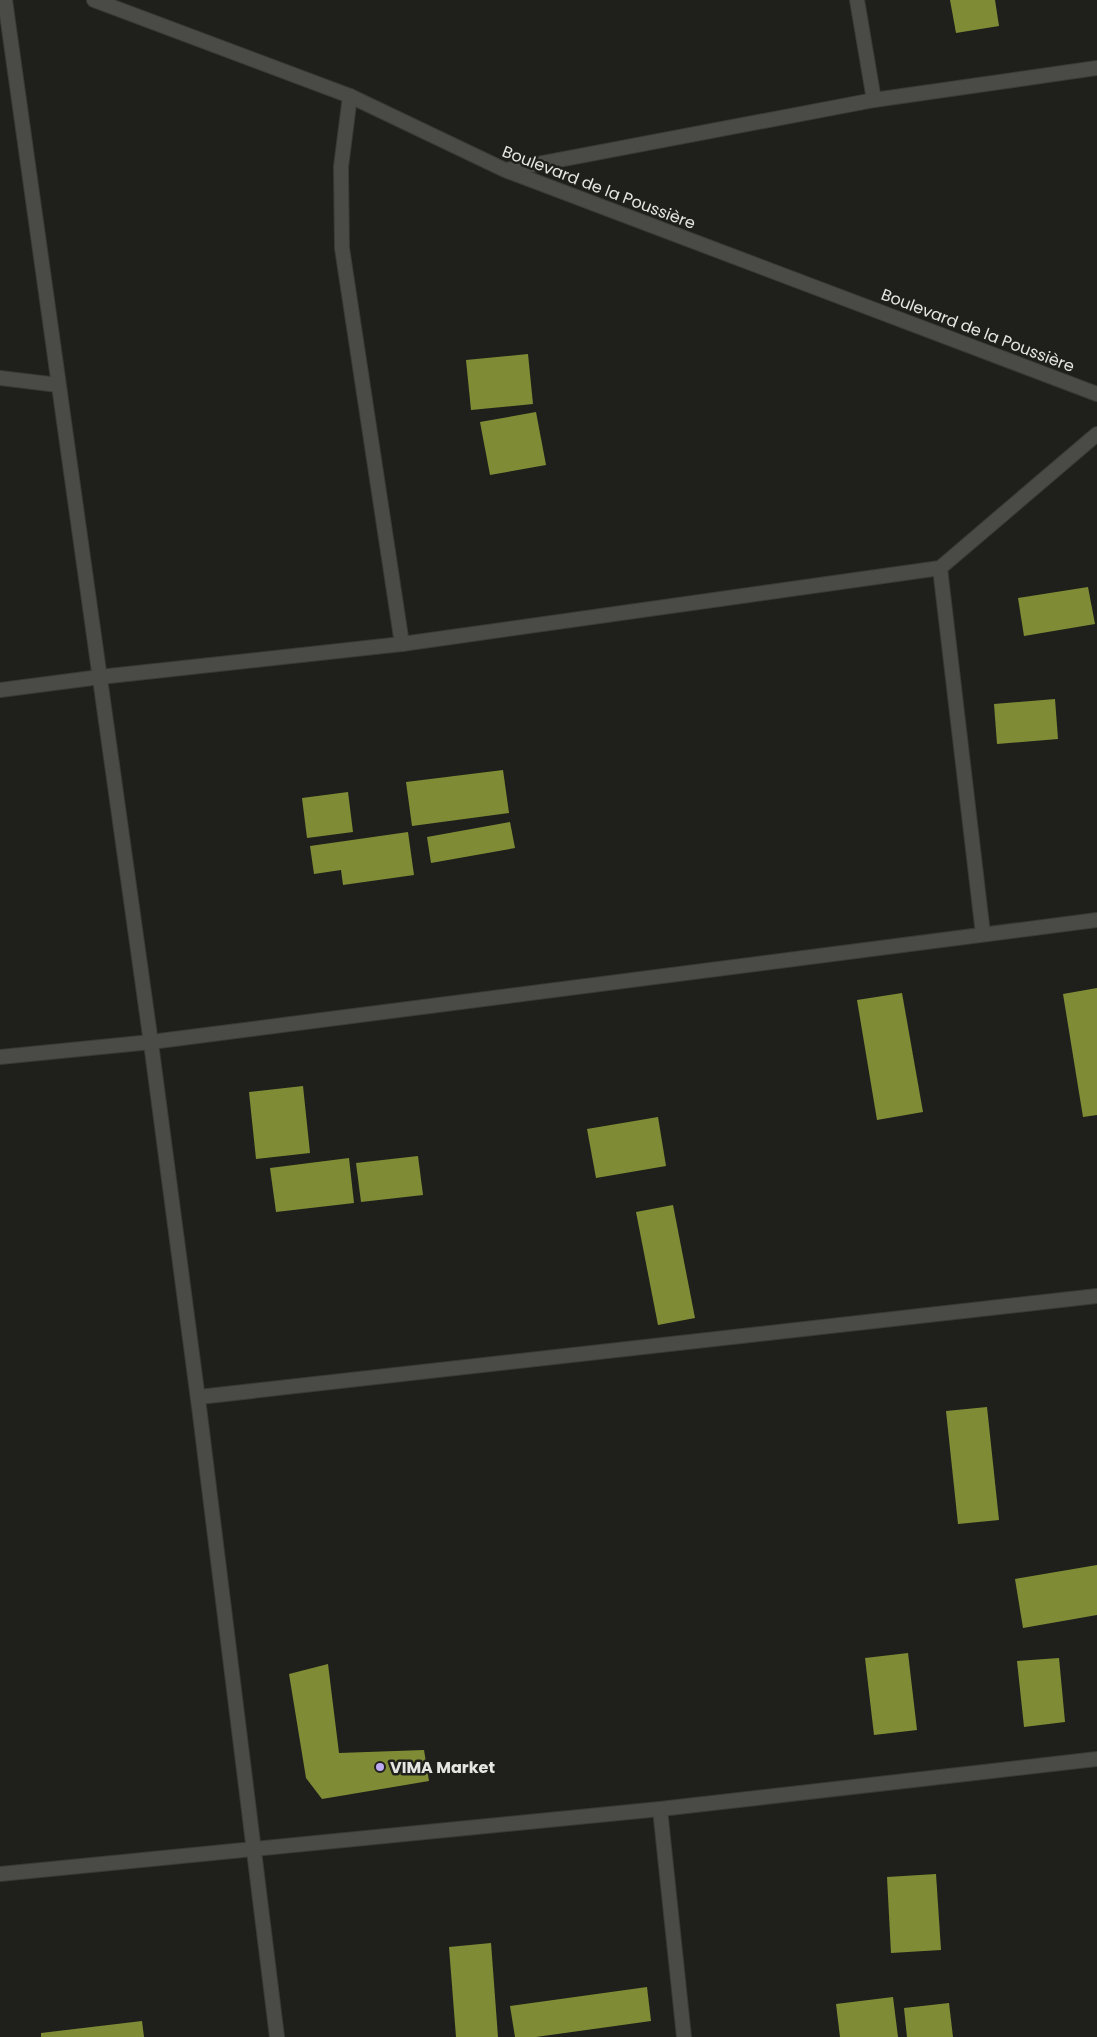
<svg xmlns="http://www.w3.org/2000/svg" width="1097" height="2037" font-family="Poppins,sans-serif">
<rect width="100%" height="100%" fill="#1f201b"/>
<!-- building -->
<g fill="#7f8c35">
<path d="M950,0H995L999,26L956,33Z"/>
<path d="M528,354L533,404L471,410L466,360Z"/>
<path d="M536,412L546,465L490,475L480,422Z"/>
<path d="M1088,587L1095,624L1024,636L1018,598Z"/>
<path d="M1055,699L1058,739L997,744L994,704Z"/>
<path d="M503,770L509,813L412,826L406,782Z"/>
<path d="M348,792L353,832L307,838L302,798Z"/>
<path d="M510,822L515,848L431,863L427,837Z"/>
<path d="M408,832L414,875L343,885L341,870L314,874L310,846Z"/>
<path d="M1097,988V1115L1083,1117L1063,994Z"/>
<path d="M902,993L923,1112L877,1120L857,1000Z"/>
<path d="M303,1086L310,1153L256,1159L249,1092Z"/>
<path d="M658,1117L666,1166L596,1178L587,1129Z"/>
<path d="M418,1156L423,1195L361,1202L356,1163Z"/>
<path d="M349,1158L354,1203L276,1212L270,1168Z"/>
<path d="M673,1205L695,1318L658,1325L636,1212Z"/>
<path d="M987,1407L999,1520L958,1524L946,1411Z"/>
<path d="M1097,1565V1615L1023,1628L1015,1579Z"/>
<path d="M908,1653L917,1730L874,1735L865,1658Z"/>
<path d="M1059,1658L1065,1722L1024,1727L1017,1661Z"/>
<path d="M328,1664L339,1753L424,1750L429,1781L322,1799L306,1778L289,1674Z"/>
<path d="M936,1874L941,1950L891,1953L887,1877Z"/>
<path d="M491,1943L498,2037H456L449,1947Z"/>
<path d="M647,1987L651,2021L536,2037H515L510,2006Z"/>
<path d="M893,1997L898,2037H840L836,2004Z"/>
<path d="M949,2003L953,2037H907L904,2008Z"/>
<path d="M142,2021L144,2037H41V2033Z"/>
</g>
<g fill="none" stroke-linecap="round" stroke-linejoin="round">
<!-- minor casing -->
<g stroke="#393a36" stroke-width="16">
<g id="minor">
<path d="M5,0C52,348 104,695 151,1043C196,1374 237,1705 277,2037"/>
<path d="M94,0L350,96L505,170L1097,394"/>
<path d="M857,0L874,100"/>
<path d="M350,96L341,167L342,248L402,644"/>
<path d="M506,170L874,100L1097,68"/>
<path d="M0,378L58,385"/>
<path d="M940,568L983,934"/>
<path d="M0,690L100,677L402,644L940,568L1097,434"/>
<path d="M0,1057L151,1042L1097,920"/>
<path d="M199,1397L1097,1296"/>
<path d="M660,1809L684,2037"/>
<path d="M0,1874L660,1809L1097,1759"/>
</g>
</g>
<!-- minor -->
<use href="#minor" stroke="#4a4b46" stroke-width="14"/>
</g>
<!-- markers -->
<circle fill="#bea9f4" stroke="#1f201b" stroke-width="2" cx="380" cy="1767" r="5"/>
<g text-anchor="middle" stroke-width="5" stroke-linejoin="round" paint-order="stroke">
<!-- street labels -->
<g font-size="16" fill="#e5e6e2" stroke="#1f201b">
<text transform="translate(599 187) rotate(21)" y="6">Boulevard de la Poussière</text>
<text transform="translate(978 330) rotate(21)" y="6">Boulevard de la Poussière</text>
</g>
<!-- poi labels -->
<g font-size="16" font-weight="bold" fill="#e5e6e2" stroke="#1f201b" text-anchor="start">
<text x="390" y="1773">VIMA Market</text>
</g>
</g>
</svg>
